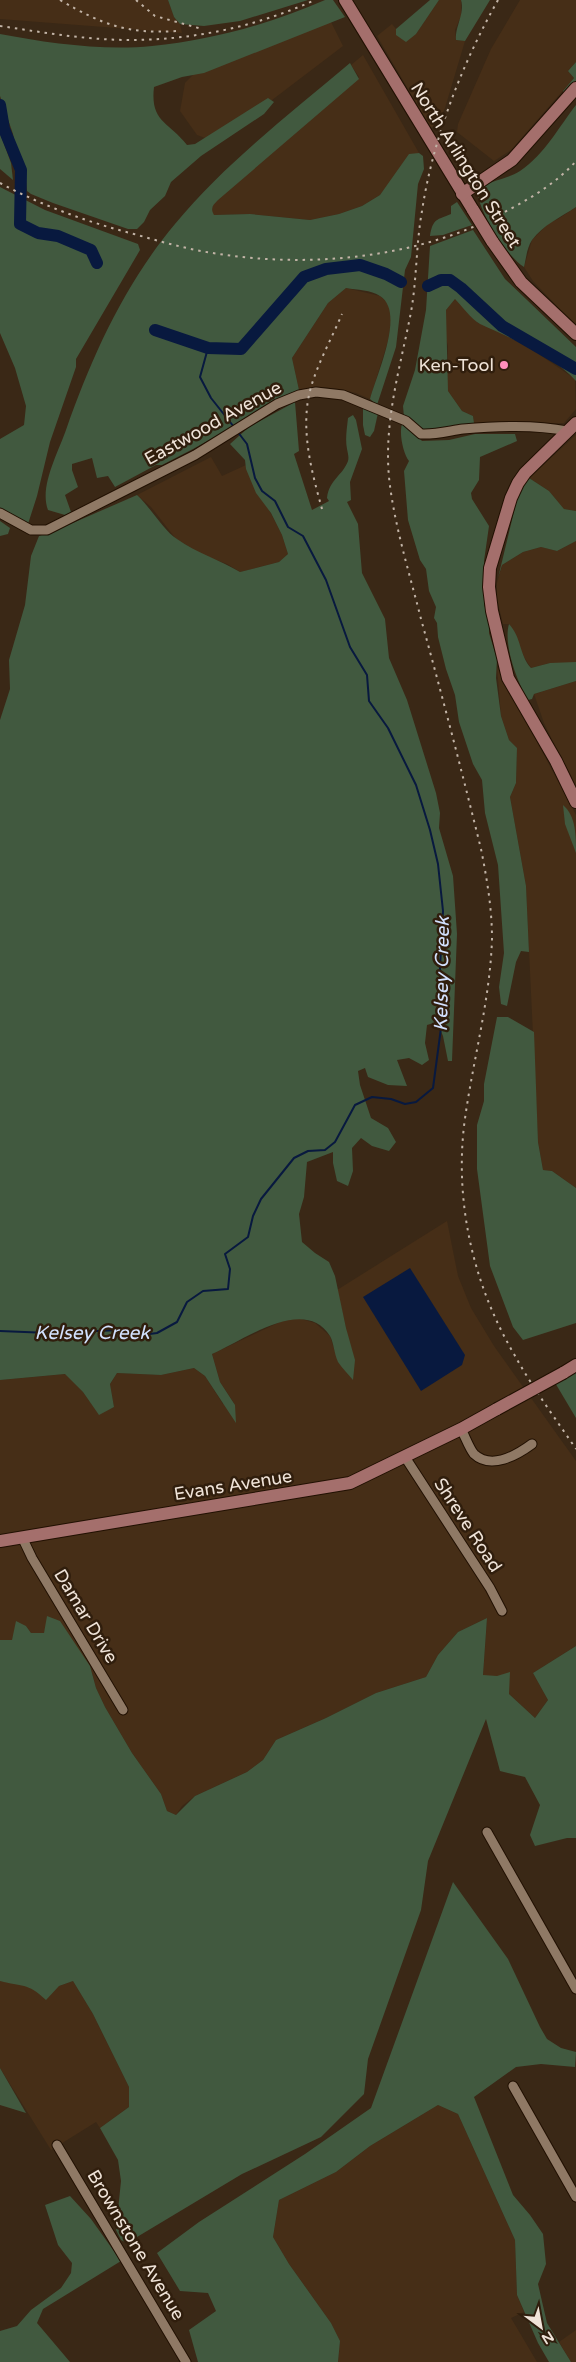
<svg xmlns="http://www.w3.org/2000/svg" width="576" height="2362" font-family="'Varela Round',sans-serif">
<rect width="100%" height="100%" fill="#3a2816"/>
<!-- built -->
<g fill="#462e17">
<path d="M0,0H168L174,17L180,24L182,33L0,19Z"/>
<path d="M439,0H461V16L455,30L456,40L465,41L445,108L439,121L431,128L377,36L392,24L396,29V35L416,34Z"/>
<path d="M520,0H576V62L568,71L574,78L511,150L494,161L457,132L458,124L491,49Z"/>
<path d="M329,18L343,46L222,138L213,141L197,135L180,111L185,83L200,68Z"/>
<path d="M363,55L419,153L409,159L380,195L362,206L339,214L310,220L250,214L214,215L203,207L359,77L351,65Z"/>
<path d="M576,207V326L533,281L524,267L532,240L549,223L558,219Z"/>
<path d="M346,288L380,296L389,304L392,317L388,341L370,399L356,393L338,389L322,387L299,390L292,358L328,303Z"/>
<path d="M455,299L478,323L491,327L527,346L575,379L576,409L564,423L502,425L474,423L473,416L462,411L448,391L447,382L448,346L445,335L446,310Z"/>
<path d="M576,435V511L564,509L549,491L529,478Z"/>
<path d="M211,457L222,476L246,465L282,535L288,554L279,562L240,572L227,564L205,556L176,539L151,507L137,495Z"/>
<path d="M576,541V664L550,663L531,668L524,657L509,624H503L497,599V583L502,565L523,552L541,547L557,551Z"/>
<path d="M497,667L576,815V1188L552,1171L543,1170L538,1142L526,886L510,797L516,783L517,748L509,740L501,716Z"/>
<path d="M576,681V789L544,723L534,694Z"/>
<path d="M447,1221L458,1276L471,1308L494,1346L576,1461V1646L533,1673L548,1700L535,1718L509,1694L497,1676H483L487,1618L458,1632L438,1655L426,1677L376,1693L326,1718L276,1740L263,1760L247,1772L195,1796L182,1806L176,1815L167,1811L161,1794L132,1753L105,1707L96,1688L90,1666L47,1624L44,1633H31L26,1626L15,1631L12,1640H0V1380L66,1374L83,1392L99,1414L114,1407L110,1384L117,1373L161,1375L194,1368L205,1376L223,1404L234,1403L220,1382L212,1354L284,1320L298,1318L315,1323L330,1336L338,1361L353,1379L346,1328L337,1290Z"/>
<path d="M0,1981L18,1983L33,1988L59,1986L73,1981L93,2014L129,2087V2107L100,2128L96,2122L51,2150L0,2068Z"/>
<path d="M438,2105L458,2114L515,2240L517,2295L524,2312L511,2318L537,2362H338L340,2341L331,2323L289,2264L273,2237L279,2200L336,2172L370,2146Z"/>
<path d="M576,2330V2362H571L559,2342Z"/>
</g>
<!-- green -->
<g fill="#41593f">
<path d="M168,0H308L240,21L204,26L180,24L174,17Z"/>
<path d="M325,0H333L345,17L204,73L182,77L154,87C150,122 168,121 187,145L195,144L268,98L274,102L264,114L201,156L171,182L165,196L150,210L144,222L137,229H128L53,203L31,194L27,191L25,170L16,149L13,134L0,96V34C47,43 104,51 152,46C212,40 270,24 325,0Z"/>
<path d="M430,0H439L416,34L406,42L396,35V29Z"/>
<path d="M461,0H490L465,41L456,40C455,26 465,14 461,0Z"/>
<path d="M576,62V84L565,95L563,91L574,78L568,71Z"/>
<path d="M350,63L359,79L218,200C213,205 210,208 214,215L250,214L310,220L339,214L362,206L380,195L409,154L419,153L423,156L424,169L418,184L411,257L405,270L396,347L377,405L370,399C376,376 406,312 380,296C371,290 357,290 346,288L328,303L292,358L299,390L193,449L162,465H156L115,487L108,476L97,478L92,458L72,464V470L78,487L65,495L71,512L65,515L48,510C39,487 58,453 66,430C92,356 124,285 175,224C225,163 290,114 350,63Z"/>
<path d="M576,105V207C561,217 543,225 532,240C527,247 526,259 524,267C506,256 478,210 477,190C490,180 506,180 520,171C545,154 558,128 576,105Z"/>
<path d="M0,133L11,163L13,180L0,169Z"/>
<path d="M0,187L45,210L138,244L140,250L76,359V367L50,442L37,496L28,524L0,508V439L24,425L26,406L15,368L0,333Z"/>
<path d="M457,202L472,225L443,235L430,236C433,218 437,220 451,214V206Z"/>
<path d="M473,230L505,279L576,347V381C553,355 510,338 480,324C471,319 462,306 455,299L446,310L448,391L462,411L473,416L474,423L422,431L404,417L403,406L415,370L426,310L430,246Z"/>
<path d="M295,402L299,451L294,454L312,510L329,501L327,498C329,480 343,475 348,461C349,457 348,454 347,449C345,439 347,428 348,418L353,415L356,420L362,449L350,482L351,500L347,502L358,524L362,573L385,619L389,658L407,700L436,793L440,813L439,828L453,876L457,934L452,1061H448L443,1036L437,1022L427,1025L425,1043L429,1060L422,1065L409,1058L397,1060L407,1086L388,1085L368,1077L365,1068L358,1071L360,1085L371,1118L388,1128L396,1142L389,1151L372,1146L361,1138L352,1148L353,1171L348,1186L337,1181L333,1163V1152L307,1162L304,1197L299,1214L302,1242L315,1253L329,1262L335,1276L346,1328L355,1360L353,1380C348,1374 342,1368 338,1362C334,1354 334,1343 330,1336C304,1295 243,1341 212,1354L220,1382L235,1405L236,1423L205,1376L194,1368L161,1375L117,1373L110,1384L114,1407L99,1415L83,1392L65,1374L0,1380V720L10,689L9,660L25,605L31,556L39,536L59,529L137,495C151,508 164,531 177,539C197,553 220,560 240,572L279,562L288,554L282,535L271,513L256,493L246,469L245,460L230,444L249,427Z"/>
<path d="M363,408L378,413L374,431L370,437L365,435L363,425Z"/>
<path d="M403,422L422,441L449,440L475,434H515L517,441L480,457L479,480L471,493L472,499L489,526L484,561L486,586L484,605L489,617V633L497,659L496,678L501,716L509,740L517,748L516,783L510,797L526,886L529,952L521,951L516,962L507,1006L501,1004L499,987L504,953L498,865L485,813L482,780L473,764L459,722L455,695L446,669L438,637L437,623L434,618L436,607L429,591L426,569L420,560L408,520L404,471L409,461C403,454 398,430 403,422Z"/>
<path d="M529,478L549,491L564,509L576,511V541L557,551L541,547L523,552L502,565L498,578L518,495Z"/>
<path d="M0,521L10,528L8,534L0,536Z"/>
<path d="M509,624C522,638 519,655 531,668L550,663L576,662V681L534,694L532,699L528,700C517,682 503,644 509,624Z"/>
<path d="M563,805C576,816 576,836 576,853L565,824Z"/>
<path d="M497,1017H508L534,1032L538,1142L543,1170L552,1171L576,1188V1323L523,1340L513,1327L490,1266L477,1169V1125L484,1101V1084Z"/>
<path d="M576,1369V1418L554,1381Z"/>
<path d="M47,1616L60,1621L90,1666L96,1688L105,1707L132,1753L161,1794L167,1811L176,1815L195,1796L247,1772L263,1760L276,1740L326,1718L376,1693L426,1677L438,1655L458,1632L487,1618L483,1675L497,1676L510,1672L509,1694L535,1718L548,1700L533,1673L576,1646V1838H567L535,1846L530,1835L540,1805L525,1777L500,1771L486,1719L428,1861L421,1910L368,2059L364,2094L321,2137L242,2174L127,2243L121,2240L116,2230L121,2181L118,2160L100,2128L129,2107V2087L93,2014L73,1981L59,1986L46,2000C27,1982 22,1987 0,1981V1640H12L16,1621L26,1626L31,1633H44Z"/>
<path d="M453,1882L508,1959L540,2027L547,2039L561,2048L576,2052L575,2067L541,2064L516,2067L474,2097L513,2195L530,2215L543,2234L546,2264L538,2284L547,2323L571,2362H549L538,2343L517,2295L515,2240L458,2114L438,2105L370,2146L336,2172L279,2200L273,2237L289,2264L331,2323L340,2341L338,2362H198L189,2330L216,2311L208,2293L180,2291L157,2253L199,2222L305,2154L371,2108Z"/>
<path d="M0,2068L26,2113L0,2105Z"/>
<path d="M70,2196L91,2219L121,2261L43,2309L37,2323L70,2362H0V2331L17,2326L31,2310L61,2288L71,2273L72,2263L58,2245L45,2205Z"/>
</g>
<!-- water -->
<path fill="#08193f" d="M410,1268L465,1355L462,1365L421,1391L363,1297Z"/>
<g fill="none" stroke-linecap="round" stroke-linejoin="round">
<!-- stream -->
<g stroke="#08193f" stroke-width="2">
<path d="M208,348L200,377L211,398L234,427"/>
<path d="M0,1331L49,1333L120,1330L142,1335L157,1333L177,1322L187,1302L203,1291L228,1289L230,1269L225,1254L248,1237L253,1216L261,1199L294,1158L308,1151L325,1150L335,1142L355,1105L372,1097L391,1099L405,1104L416,1102L433,1088L441,1028L440,968L443,911L438,864L430,830L416,785L388,728L369,701L367,675L350,647L326,580L303,536L288,527L275,501L262,491L255,478L247,444L237,431"/>
</g>
<!-- river -->
<g stroke="#08193f" stroke-width="12">
<path d="M0,105L4,129L21,170L20,224L38,233L58,236L91,250L97,263"/>
<path d="M428,286L441,280H450L461,288L502,326L576,369"/>
<path d="M155,330L208,348L241,349L304,277L326,269L360,265L386,274L401,282"/>
</g>
<!-- street casing -->
<g stroke="#211002" stroke-width="11">
<g id="street">
<path d="M0,513L31,530H47L195,455L277,404L299,395L316,392L343,395L406,421L421,434C434,435 449,431 463,429C496,426 535,424 567,431"/>
<path d="M461,1429C465,1436 469,1448 474,1454C491,1470 517,1455 532,1444"/>
<path d="M405,1457L490,1588L502,1611"/>
<path d="M22,1537L32,1558L123,1710"/>
<path d="M487,1832L576,1989"/>
<path d="M513,2086L576,2197"/>
<path d="M57,2145L186,2362"/>
</g>
</g>
<!-- secondary casing -->
<g stroke="#211002" stroke-width="14">
<g id="secondary">
<path d="M345,0L473,210"/>
<path d="M462,194L512,160L576,88"/>
<path d="M492,241L521,282L576,334"/>
<path d="M576,423L525,473L518,483L511,498L490,568L489,587L492,611L508,678L556,761L576,802"/>
<path d="M563,1373L576,1365"/>
<path d="M0,1541L350,1483L461,1429L497,1409"/>
</g>
</g>
<!-- street -->
<use href="#street" stroke="#8f7965" stroke-width="9"/>
<!-- secondary -->
<use href="#secondary" stroke="#a46f6c" stroke-width="12"/>
<!-- rail -->
<g stroke="#c2b4a7" stroke-width="2" stroke-dasharray="2.5 5" stroke-linecap="butt">
<path d="M60,0C103,25 127,34 176,31"/>
<path d="M136,0L155,16L202,29"/>
<path d="M498,0C462,64 433,138 422,211C416,244 417,278 411,312C400,369 382,426 390,486C396,531 410,575 421,619C442,695 462,772 481,849C487,879 492,909 492,939C490,1002 472,1063 464,1126C455,1205 474,1286 514,1354C532,1387 555,1418 576,1449"/>
<path d="M0,26C34,31 68,37 102,39C175,44 249,30 315,0"/>
<path d="M0,183C43,206 87,222 134,234C162,242 190,250 219,254C311,268 415,258 499,215C526,201 556,184 576,161"/>
<path d="M322,509C312,473 301,433 309,395C315,368 331,340 342,314"/>
</g>
<!-- secondary-bridge casing -->
<g stroke="#211002" stroke-width="14" stroke-linecap="butt">
<g id="secondary-bridge">
<path d="M473,210L492,241"/>
<path d="M497,1409L563,1373"/>
</g>
</g>
<!-- secondary-bridge -->
<use href="#secondary-bridge" stroke="#a46f6c" stroke-width="12"/>
</g>
<!-- markers -->
<circle fill="#ff8ebb" stroke="#301e0d" stroke-width="2" cx="504" cy="365" r="5"/>
<g text-anchor="middle" stroke-width="5" stroke-linejoin="round" paint-order="stroke">
<!-- street labels -->
<g font-size="18" fill="#efe3d8" stroke="#301e0d">
<text transform="translate(466 165) rotate(58)" y="6">North Arlington Street</text>
<text transform="translate(213 423) rotate(-29)" y="6">Eastwood Avenue</text>
<text transform="translate(233 1485) rotate(-9)" y="6">Evans Avenue</text>
<text transform="translate(468 1525) rotate(57)" y="6">Shreve Road</text>
<text transform="translate(86 1616) rotate(59)" y="6">Damar Drive</text>
<text transform="translate(136 2245) rotate(59)" y="6">Brownstone Avenue</text>
</g>
<!-- poi labels -->
<g font-size="18" fill="#efe3d8" stroke="#301e0d" text-anchor="end">
<text x="494" y="371">Ken-Tool</text>
</g>
<!-- water labels -->
<g font-size="19" font-style="italic" fill="#d2e1fe" stroke="#301e0d">
<text transform="translate(441 974) rotate(-89)" y="7">Kelsey Creek</text>
<text x="92" y="1339">Kelsey Creek</text>
</g>
</g>
<!-- north arrow -->
<g transform="translate(541 2327) rotate(148)" stroke="#301e0d" stroke-width="4" paint-order="stroke">
<path d="M0-4L9 19L0 12L-9 19Z" fill="#efe3d8"/>
<text y="-8" font-size="14" font-weight="bold" text-anchor="middle" fill="#efe3d8">N</text>
</g>
</svg>
